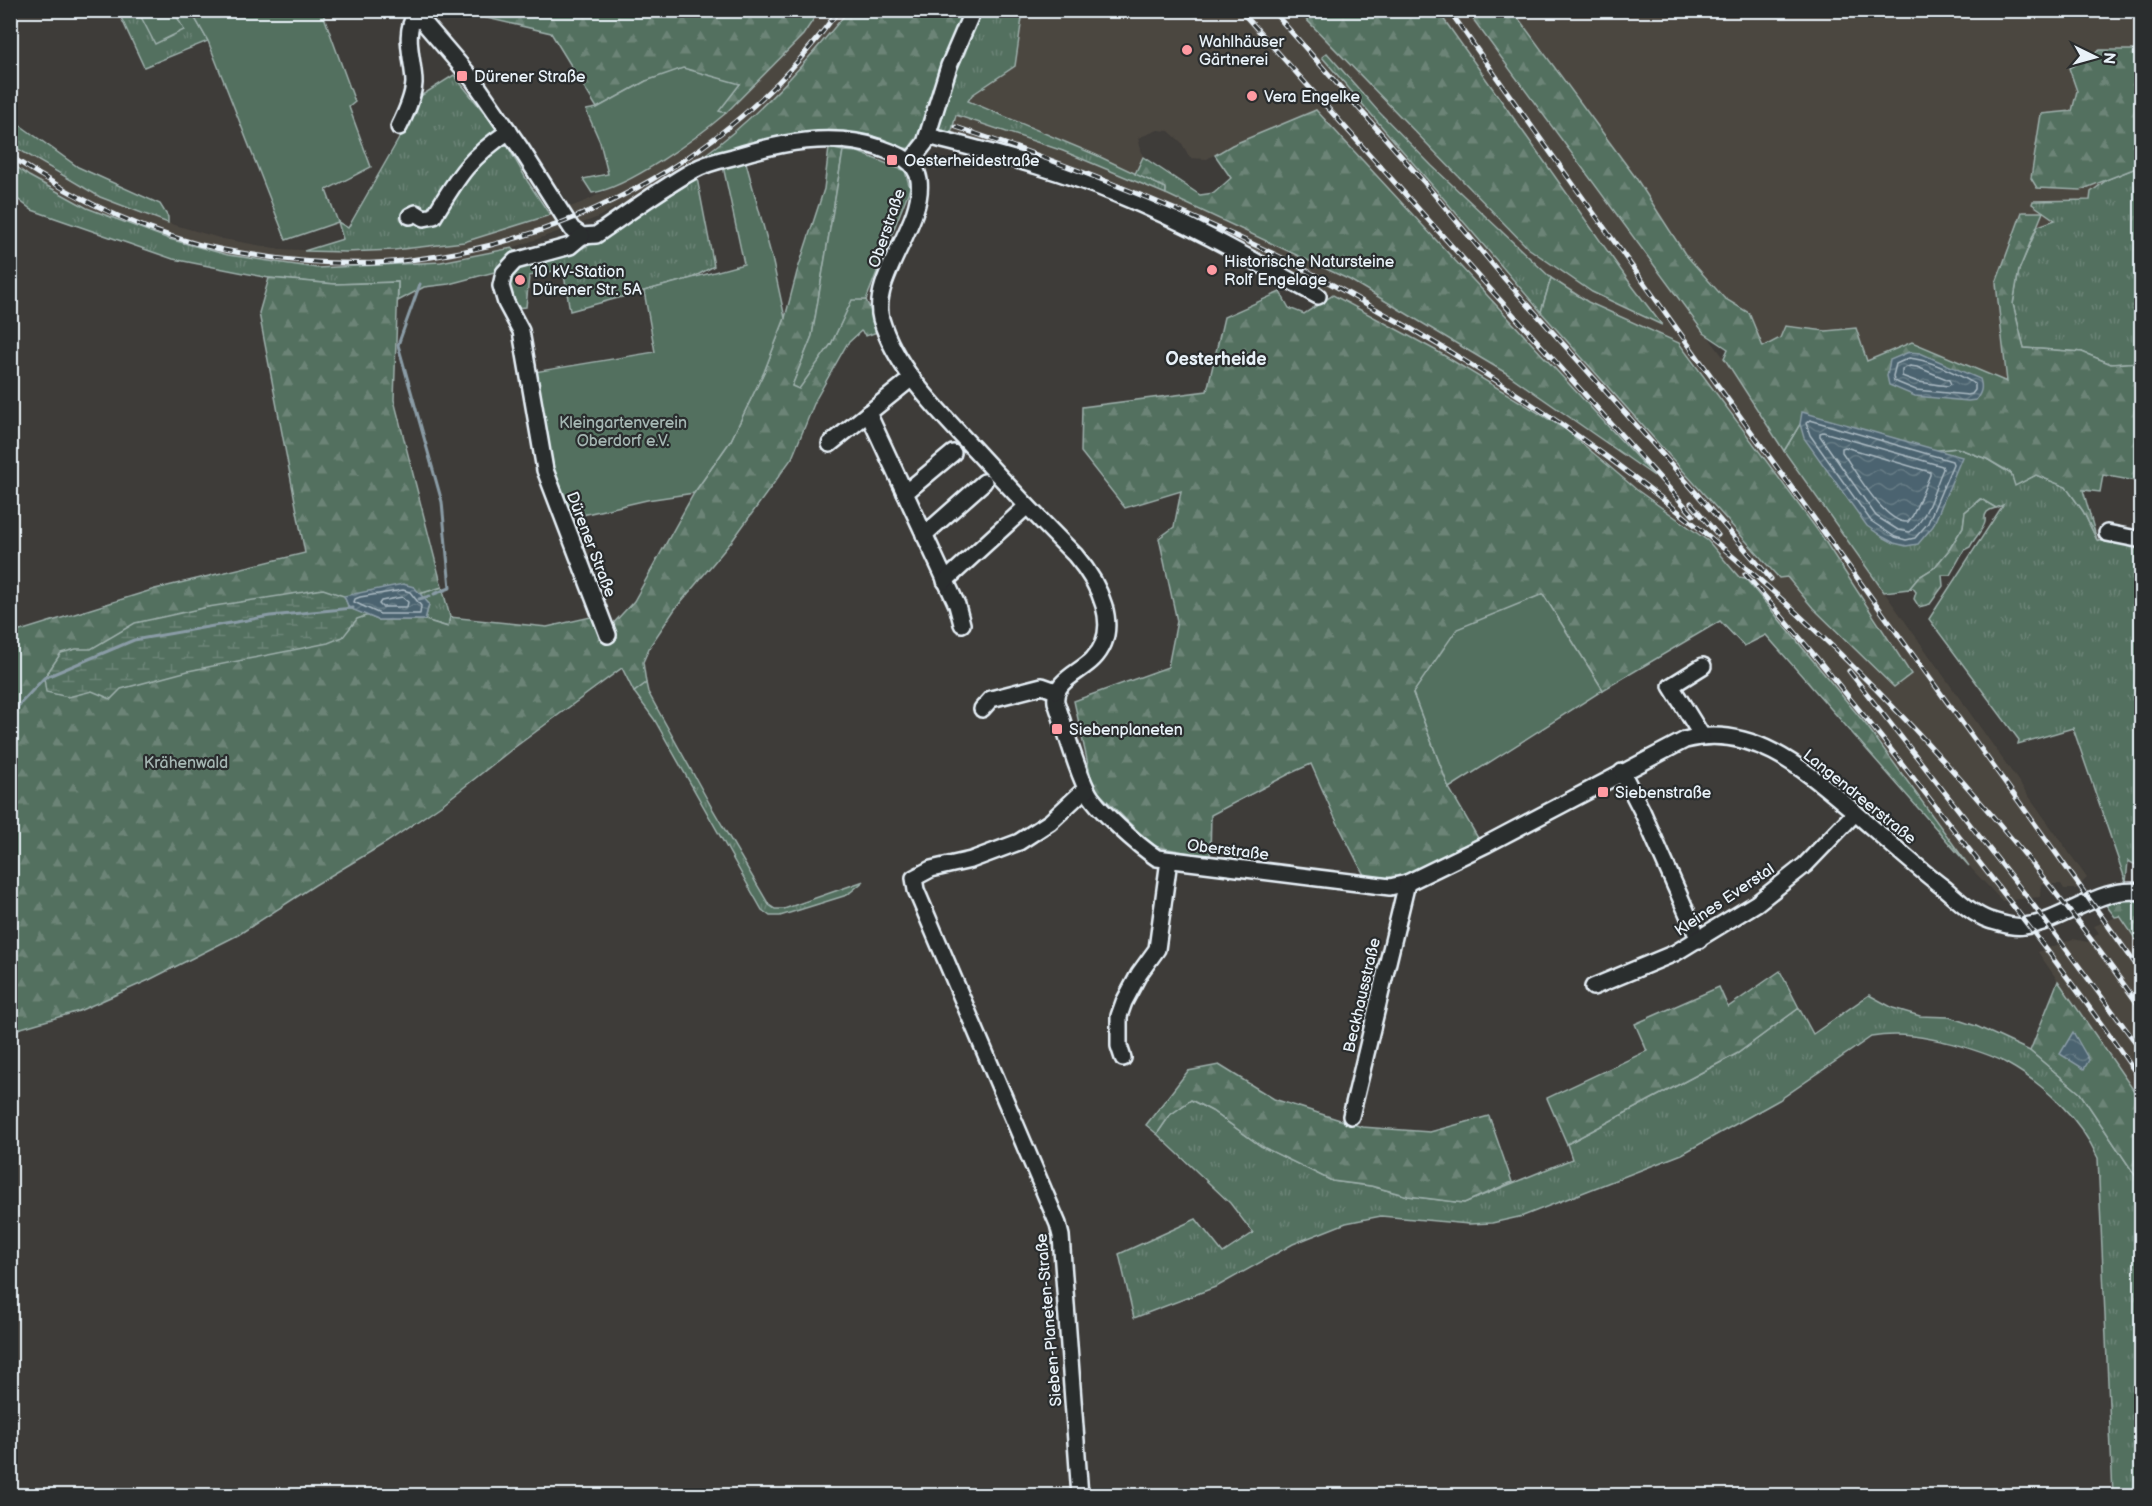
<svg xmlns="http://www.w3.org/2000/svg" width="2152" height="1506" font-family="'Balsamiq Sans',sans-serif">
<defs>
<pattern id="grass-tufts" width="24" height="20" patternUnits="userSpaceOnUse" patternTransform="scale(1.5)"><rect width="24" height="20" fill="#536f5f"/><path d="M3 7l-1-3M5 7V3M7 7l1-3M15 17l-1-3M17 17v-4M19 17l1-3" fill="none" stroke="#6c8477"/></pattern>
<pattern id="forest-firs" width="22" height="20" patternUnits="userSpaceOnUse" patternTransform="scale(1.5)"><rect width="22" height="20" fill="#536f5f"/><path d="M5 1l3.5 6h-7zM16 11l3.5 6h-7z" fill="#6c8477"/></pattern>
<pattern id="wetland-marsh" width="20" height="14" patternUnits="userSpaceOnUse" patternTransform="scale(1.5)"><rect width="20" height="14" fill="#536f5f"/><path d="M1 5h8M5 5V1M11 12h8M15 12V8" fill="none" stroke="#6c8477"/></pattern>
<pattern id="water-waves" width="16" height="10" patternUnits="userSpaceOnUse" patternTransform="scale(1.5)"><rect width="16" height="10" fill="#4c6470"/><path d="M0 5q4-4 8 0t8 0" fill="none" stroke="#667b85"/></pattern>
</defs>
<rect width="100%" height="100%" fill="#3e3c39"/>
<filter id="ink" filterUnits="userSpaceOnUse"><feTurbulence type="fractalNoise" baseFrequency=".0167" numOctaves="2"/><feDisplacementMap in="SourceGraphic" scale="12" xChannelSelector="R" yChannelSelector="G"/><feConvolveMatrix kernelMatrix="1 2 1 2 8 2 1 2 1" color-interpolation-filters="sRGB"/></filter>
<g filter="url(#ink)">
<!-- built -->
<g fill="#4c4740" fill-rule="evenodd">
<path d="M819,11H848L803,65L761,108L706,154L657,185L596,218L512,248L441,262L317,268L228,255L169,239L87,208L29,176L11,162L10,143L58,174L100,197L168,223L223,239L280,249L346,252L394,250L464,242L531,222L586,201L632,177L688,143L726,113L803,35Z"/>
<path d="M1023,11H1300L1328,42L1528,248L1661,323L1630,283L1438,11H1467L1724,358L1784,451L2087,878L2076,889H2064L2061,884H2041L2040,897L2002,901L1969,866L1867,726L1708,541L1637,490L1565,429L1435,350L1333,295L1115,190L951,132L956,115L1063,151L1173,196L1350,280L1506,373L1651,473L1603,418L1252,138L1232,145L1207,159L1190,158L1181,142L1169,131L1158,130L1138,138L1143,157L1135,174L1096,155L968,100L972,95L1015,66ZM1326,54L1432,166L1551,278L1588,302L1821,535L1911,674L1894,687L1813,608L1787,576L1778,578L1541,312L1424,174L1359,102L1323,58Z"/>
<path d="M1513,11H2141V427L1761,410L1739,321L1724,298L1685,254L1636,178Z"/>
<path d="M2119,916L2141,947V1101L2038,952L2073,939L2088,942L2099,933L2094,926Z"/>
</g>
<!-- grass -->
<g fill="url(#grass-tufts)" stroke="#9eb0ac" stroke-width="1.5">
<path d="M118,11H191L208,41L144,67Z"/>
<path d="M979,11H1023L1015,66L972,95L968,101L1096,155L1166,188V194L1063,151L956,115L950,138L937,131L936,125L953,71Z"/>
<path d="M1327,53L1378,111L1432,166L1551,278L1541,312L1322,57Z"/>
<path d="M454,75L499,131L528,182L550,215L464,242L394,250L346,252L304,251L343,239L338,222L348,228L401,135L419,97Z"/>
<path d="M10,118L78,167L160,204L168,217V223L100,197L18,149L11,143Z"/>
<path d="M10,162L29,176L87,208L169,239L228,255L317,268L441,262L512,248L530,264L568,254L601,240L697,178L714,266L692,278L570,311L563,269L529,276L526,307L514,308L508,277L498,271L449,284L424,287L398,301V282L335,284L269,278L173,259L32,210L11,194Z"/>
<path d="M2141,166V362L2111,364L2082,352L2024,348L2013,304L2019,270L2038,226L2055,220L2032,204L2033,201L2090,200L2091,192L2108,179Z"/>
<path d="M1800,424L1910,453L1957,448L1987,459L2011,474L2016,485L2036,475L2066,487L2083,511L2097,540L2141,548L2142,868L2128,861L2126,882L2073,728L2018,744L2019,740L1929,619L2003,505L1996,508L1980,499L1965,512L1963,527L1949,550L1934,568L1919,577L1909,589L1884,592L1784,451Z"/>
<path d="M442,587L450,617L448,627L425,620L429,604L419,594Z"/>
<path d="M646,683L648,692L712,808L769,905L775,909H784L864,881L847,895L780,916H770L762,910L654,719L634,692Z"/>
<path d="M1869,995L1893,1008L1920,1016L1949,1017L1976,1026L2030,1051L2080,1093L2141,1184L2142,1376L2137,1379L2142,1394L2141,1495H2113L2098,1158C2080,1118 2044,1084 2006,1063C1990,1054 1971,1049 1954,1044C1926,1037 1900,1032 1871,1037L1779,1100L1682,1154L1523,1216L1492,1223L1469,1224L1381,1216L1346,1223L1293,1244L1218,1286L1134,1318L1119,1254L1196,1219L1223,1253L1253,1233L1230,1203L1157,1134L1170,1115L1191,1100L1212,1111L1261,1146L1332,1181L1371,1186L1408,1196L1464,1203L1572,1159L1567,1144L1738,1053L1799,1008L1813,1034Z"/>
</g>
<!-- forest -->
<g fill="url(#forest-firs)" stroke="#9eb0ac" stroke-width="1.5">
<path d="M465,11H819L803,35L726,113L718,112L740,84L646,81L597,108L551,33L465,13Z"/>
<path d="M848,11H968L926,128L914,149L895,147L871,135L846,133L778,138L699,159C757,118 804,65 848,11Z"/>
<path d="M1313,11H1438L1630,283L1662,325L1592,292L1528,248L1304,17Z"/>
<path d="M1467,11H1513L1636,178L1685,254L1724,298L1749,313L1763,347L1780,338L1785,326L1826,331L1856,328L1867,361L1912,342L2007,382L1996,283L2022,212H2043L2019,270L2013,304L2024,348L2082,352L2111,364L2141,362V482L2103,475L2100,492L2083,490L2097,540L2083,511L2066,487L2036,475L2015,486L2011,473L1987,459L1957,448L1910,453L1800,424L1784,451L1724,358L1728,349L1704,333Z"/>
<path d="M2100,50H2141V166L2081,190L2037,188L2031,178L2041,114L2072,111L2077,91L2069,68Z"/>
<path d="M1316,110L1654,476L1506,373L1350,280L1166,194V188L1135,174L1143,157L1200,195L1214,193L1231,178L1215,155L1232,145Z"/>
<path d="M829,148L843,151L812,336L792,386L831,344L852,299L866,300L880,331L866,336L861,331L847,344L816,399L792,458L732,541L675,609L650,646L643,662L646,683L634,692L622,668L511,750L444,803L387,842L315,885L238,935L149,980L79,1011L11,1031L10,634L155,589L305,553L259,313L269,278L335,284L398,282L394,400L442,587L419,594L414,587L349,608L378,620H425L448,627L450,617L547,627L595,616L610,627L634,601L694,493L731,440L764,372L785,318L797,272L824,189Z"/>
<path d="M1551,278L1588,302L1679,343L1821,535L1911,674L1894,687L1813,608L1787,577L1779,578L1541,312Z"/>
<path d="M1280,292L1289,308L1304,314L1333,295L1435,350L1565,429L1637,490L1708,541L1739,577L1745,578L1867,726L1969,866L1766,635L1744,646L1720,621L1603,690L1543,594L1413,693L1449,788L1478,838L1446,857L1392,880L1366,879L1334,816L1311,764L1291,773L1211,815L1210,857L1153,846L1093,787L1074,701L1168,667L1177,621L1159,538L1174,527L1181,491L1125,508L1081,452L1082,407L1207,391L1224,317Z"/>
<path d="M1981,499L1996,508C1991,509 1990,509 1987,512C1983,518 1986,516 1985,522C1984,529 1974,538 1970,547L1964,550L1950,575H1942L1943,586L1930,604L1919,607L1914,599L1916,592L1913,588L1909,589L1919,577L1934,568L1949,550L1963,527L1965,512Z"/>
<path d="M2131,900L2141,902V947L2120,916L2115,917L2106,905L2117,901Z"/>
<path d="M1780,971L1799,1008L1738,1053L1567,1144L1547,1098L1647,1051L1635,1024L1719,987L1728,1007Z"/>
<path d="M2058,981L2141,1101V1184L2080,1093L2030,1051Z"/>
<path d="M1219,1065L1274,1099L1362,1127L1430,1132L1489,1116L1512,1182L1464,1203L1408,1196L1371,1186L1332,1181L1261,1146L1212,1111L1191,1100L1170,1115L1157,1134L1146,1125L1188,1071Z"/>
</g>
<!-- wetland -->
<path fill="url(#wetland-marsh)" stroke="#9eb0ac" stroke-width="1.5" d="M323,589L344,596L349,608L369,615L357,619L343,637L328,643L188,671L121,689L111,699L92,691L68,697L46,692L44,678L61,653L76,649H91L135,623L208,607Z"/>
<!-- garden -->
<g fill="#536f5f" stroke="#9eb0ac" stroke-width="1.5">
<path d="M138,11H174L184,30L155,44Z"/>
<path d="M191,11H322L355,102L349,107L371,167L326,190L338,222L286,240L208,41Z"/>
<path d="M683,68L740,84L719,111L726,113C698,137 628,188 592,193L583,179L608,174L600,142L586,110L597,108L646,81Z"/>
<path d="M843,151L858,152L905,171L910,188L866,300H852L831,344L799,389L792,386L812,336Z"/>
<path d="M745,159L772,258L785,318L764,372L731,440L694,493L647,500L569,518L553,478L547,451L549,450L548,444L546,445L534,372L655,352L644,291L744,264L723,166Z"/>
<path d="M1543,594L1603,690L1449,788L1413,693L1457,629Z"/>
</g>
<!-- water -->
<g fill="url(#water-waves)" stroke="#8a9ca6" stroke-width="1.5">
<path d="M1909,352L1920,353L1980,379C1983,388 1981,393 1976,400L1968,401L1915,396L1889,385L1887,376L1890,360Z"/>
<path d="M1802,412L1962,457L1933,526L1918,544L1906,546L1894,543L1883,537L1867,526L1804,438L1800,424Z"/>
<path d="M403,584L414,587L429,604L425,620H378L349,608L344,596Z"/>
<path d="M2073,1032L2089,1060L2084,1069L2060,1054Z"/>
</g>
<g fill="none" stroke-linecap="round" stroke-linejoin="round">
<!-- shore -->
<g stroke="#aab9c2" stroke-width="1.5">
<path d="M1909,358C1930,360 1956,373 1975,384V390L1972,394L1968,395L1916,390L1894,381L1893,376L1896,364Z"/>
<path d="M1910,366L1917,367L1949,380L1951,384L1948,386L1918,382L1902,376V369Z"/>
<path d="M1810,420L1952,461L1953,464L1928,523L1915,538L1906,540L1895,537L1871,521L1810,435L1806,423Z"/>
<path d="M1823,432L1942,466L1943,469C1934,488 1928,519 1910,532L1898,530L1876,516L1820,436V433Z"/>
<path d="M1845,447L1930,472V475L1913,515L1908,522C1884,524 1855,470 1842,452V448Z"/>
<path d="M403,590L410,592L421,606L420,614H380L354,602L355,599L360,597Z"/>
<path d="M402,597L408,602L407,607H382L379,604L381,601Z"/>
</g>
<!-- stream -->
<g stroke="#8a9ca6" stroke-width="3">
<path d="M420,284L398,345L442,502L450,588L434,594"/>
<path d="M419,599L430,596"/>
<path d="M10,720L20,704L44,678L134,640L270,616L353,608"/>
</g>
<!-- minor casing -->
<g stroke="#e8f1f8" stroke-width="20">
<g id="minor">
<path d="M413,10L474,81L521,149L572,229L582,236L596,235C628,213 660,189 694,170C706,163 720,160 733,157C779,143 833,131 880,148C897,154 916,160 919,180C925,223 870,278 881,319C896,370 940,412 975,450C1008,486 1041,521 1075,555C1098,582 1123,628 1093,659C1081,672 1053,681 1056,702C1066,730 1074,764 1087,790C1095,808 1140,847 1157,858L1390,887L1407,883L1487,844L1685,740C1750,722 1804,769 1850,808C1881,835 1911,863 1944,888C1957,899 1972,914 1989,920C2000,923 2013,928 2024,926C2064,922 2100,885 2142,892"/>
<path d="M399,127C406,113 413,98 414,83C414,61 402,34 416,14"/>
<path d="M928,136C992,153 1058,169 1119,195C1188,223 1253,260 1318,296"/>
<path d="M910,162L925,143L949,66L973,10"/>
<path d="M410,216L416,213L424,218L434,216C459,175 469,158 509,131"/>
<path d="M582,236L570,246L515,261L504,273L501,286L506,303L521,331L545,470L608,635"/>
<path d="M868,413L957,605L962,624"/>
<path d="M830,444L912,378"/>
<path d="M905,493L953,453"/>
<path d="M2107,533L2142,540"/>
<path d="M924,535L984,482"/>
<path d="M945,581L1027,506"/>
<path d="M982,709L991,699L1042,686L1056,691"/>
<path d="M1702,736L1671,686L1703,666"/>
<path d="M1622,772L1642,811L1699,940"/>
<path d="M1593,987L1675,953L1757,903L1805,865L1855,813"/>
<path d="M1123,1058L1119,1046V1016L1124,1002L1139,974L1157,949L1169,860"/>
<path d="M1351,1116L1407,883"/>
<path d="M1080,1496L1061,1236L1058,1224L916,890L914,878L931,869L971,860L1019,842L1050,822L1081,793L1087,791"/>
</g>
</g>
<!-- minor -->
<use href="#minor" stroke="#2a2d2e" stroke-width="15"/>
<!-- rail casing -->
<g stroke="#e8f1f8" stroke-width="5">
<g id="rail">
<path d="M1240,10L1693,515"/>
<path d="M1272,10L1423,181L1503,277L1670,463L1771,579"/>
<path d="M1449,10C1677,333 1912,651 2142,973"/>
<path d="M956,127C1064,163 1169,204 1272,253C1304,268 1335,286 1365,303C1677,473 1940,719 2142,1010"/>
<path d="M10,156C75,199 147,235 224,250C284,261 349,268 410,260C582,239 738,151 839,10"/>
<path d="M1691,503L1718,535"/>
<path d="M1745,574C1819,658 1889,746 1957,834C2021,915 2084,997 2142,1082"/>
<path d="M1849,671L2028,898L2142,1051"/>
</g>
</g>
<!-- rail -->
<use href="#rail" stroke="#2a2d2e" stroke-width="3" stroke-dasharray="9" stroke-linecap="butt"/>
</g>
</g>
<!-- markers -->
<g fill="#ff9aa2" stroke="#2a2d2e" stroke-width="2">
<circle cx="1187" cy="50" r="6"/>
<rect x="456" y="70" width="12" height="12" rx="3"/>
<circle cx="1252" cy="96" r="6"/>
<rect x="886" y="154" width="12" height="12" rx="3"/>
<circle cx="1212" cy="270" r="6"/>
<circle cx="520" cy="280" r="6"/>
<rect x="1051" y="723" width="12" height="12" rx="3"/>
<rect x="1597" y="786" width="12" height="12" rx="3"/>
</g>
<g text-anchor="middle" stroke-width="4.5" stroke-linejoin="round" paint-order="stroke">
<!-- poi labels -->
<g font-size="16" fill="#e8f1f8" stroke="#2a2d2e" text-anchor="start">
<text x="1199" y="47">Wahlhäuser<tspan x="1199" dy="18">Gärtnerei</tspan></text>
<text x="474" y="82">Dürener Straße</text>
<text x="1264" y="102">Vera Engelke</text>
<text x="904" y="166">Oesterheidestraße</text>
<text x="1224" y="267">Historische Natursteine<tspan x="1224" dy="18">Rolf Engelage</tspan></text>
<text x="532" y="277">10 kV-Station<tspan x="532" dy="18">Dürener Str. 5A</tspan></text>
<text x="1069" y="735">Siebenplaneten</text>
<text x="1615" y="798">Siebenstraße</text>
</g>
<!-- street labels -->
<g font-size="16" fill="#e8f1f8" stroke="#2a2d2e">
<text transform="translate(886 228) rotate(-71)" y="6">Oberstraße</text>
<text transform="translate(592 544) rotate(69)" y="6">Dürener Straße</text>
<text transform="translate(1860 796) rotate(39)" y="6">Langendreerstraße</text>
<text transform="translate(1228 849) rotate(7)" y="6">Oberstraße</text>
<text transform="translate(1724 899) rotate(-34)" y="6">Kleines Everstal</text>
<text transform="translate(1361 995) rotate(-77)" y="6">Beckhausstraße</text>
<text transform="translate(1048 1320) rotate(-95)" y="6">Sieben-Planeten-Straße</text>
</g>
<!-- park labels -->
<g font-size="16" fill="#a5b6b3" stroke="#2a2d2e">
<text x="623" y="428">Kleingartenverein<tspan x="623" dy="18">Oberdorf e.V.</tspan></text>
<text x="186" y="768">Krähenwald</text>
</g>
<!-- neighbourhood labels -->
<g font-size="18" font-weight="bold" fill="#e8f1f8" stroke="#2a2d2e">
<text x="1216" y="365">Oesterheide</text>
</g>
</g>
<!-- margin -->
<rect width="2152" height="1506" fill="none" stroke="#2a2d2e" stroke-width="36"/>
<rect x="18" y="18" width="2116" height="1470" fill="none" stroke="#e8f1f8" stroke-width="2" filter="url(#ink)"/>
<!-- north arrow -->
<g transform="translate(2095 57) rotate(95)" stroke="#2a2d2e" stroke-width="4.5" paint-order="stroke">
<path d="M0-4.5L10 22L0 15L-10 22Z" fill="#e8f1f8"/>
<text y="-9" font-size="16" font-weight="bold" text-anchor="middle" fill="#e8f1f8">N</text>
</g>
</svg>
